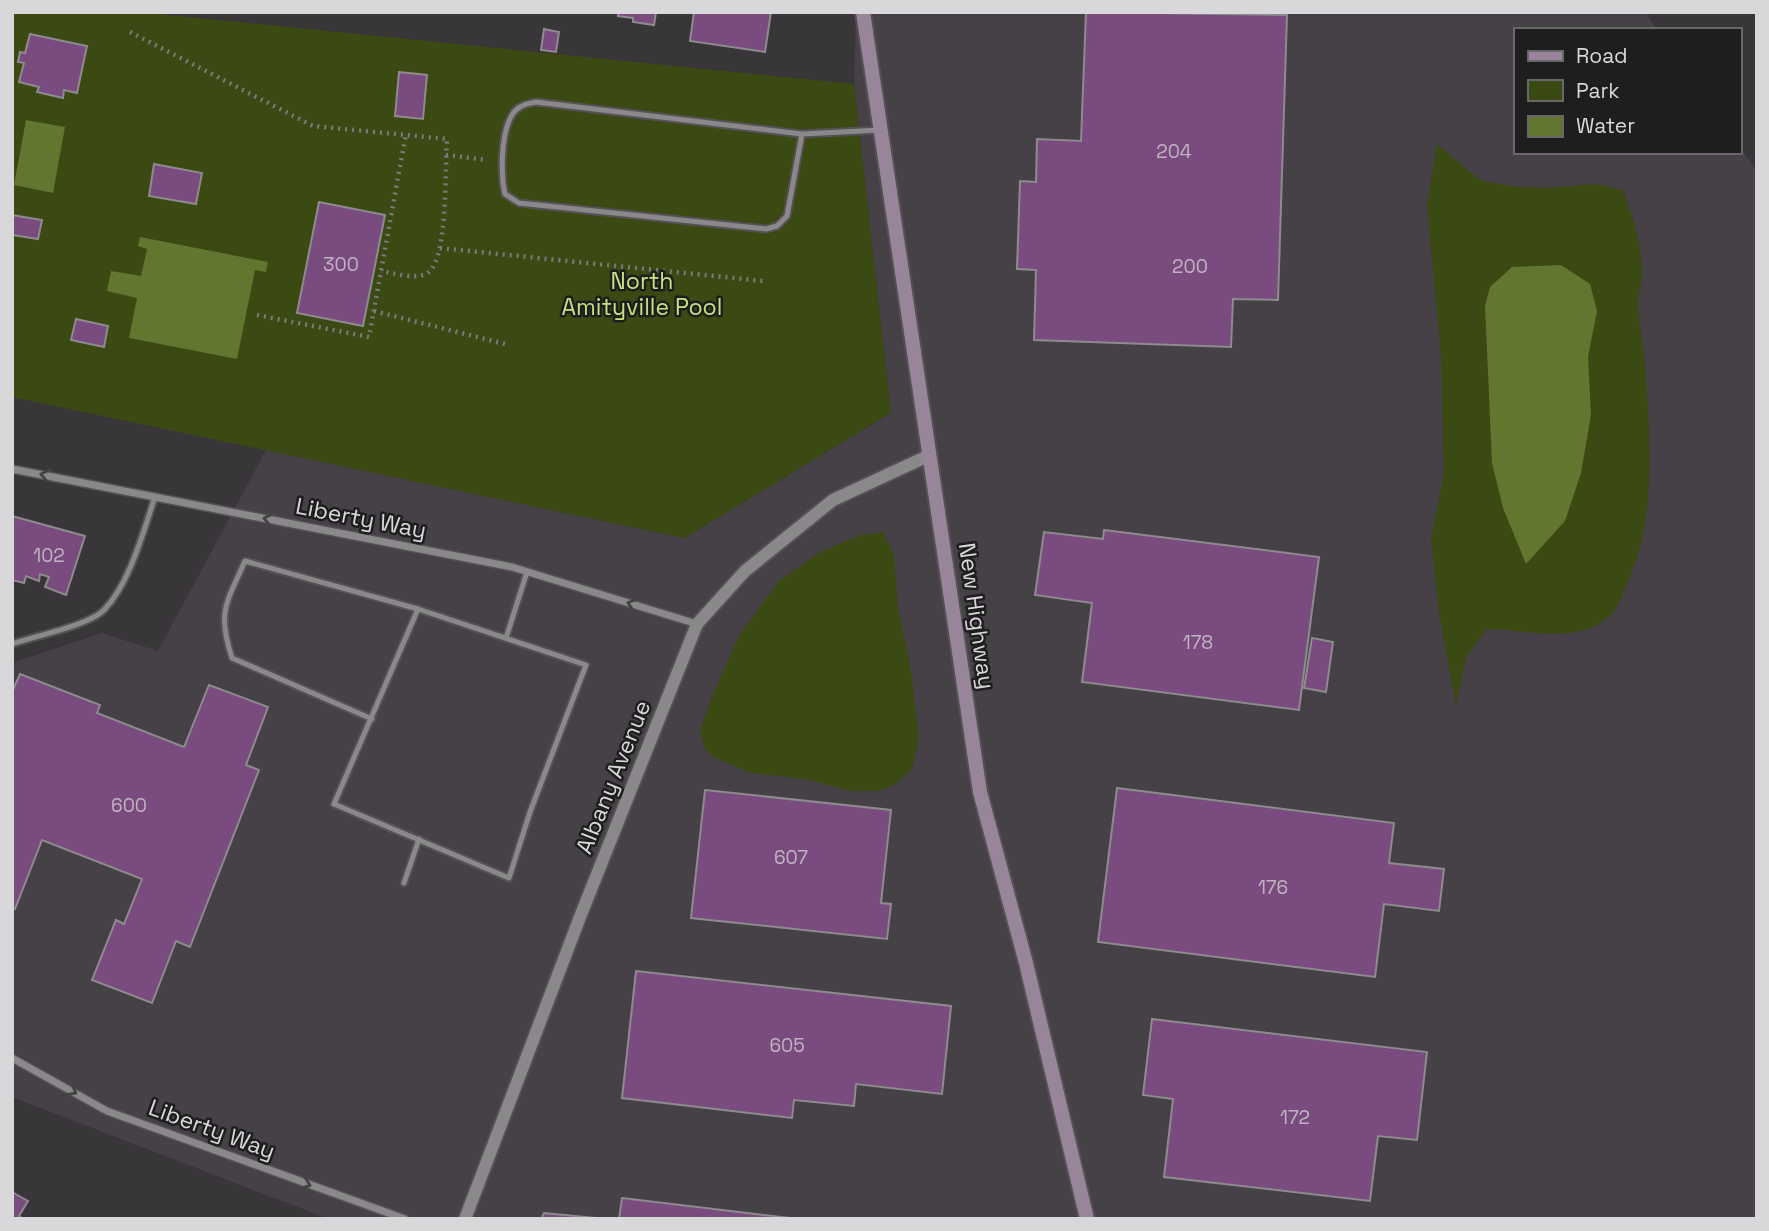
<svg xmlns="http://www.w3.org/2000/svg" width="1769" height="1231" font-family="'Space Grotesk',sans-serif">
<rect width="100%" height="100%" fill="#383639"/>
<!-- built -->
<path fill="#464047" d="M856,12H1645L1657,30H1515V152H1739V147L1757,171V1219H329L12,1097V669L15,662L102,633L158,651L266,450L684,538L891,413L854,84Z"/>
<!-- green -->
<g fill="#3b4912">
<path d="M12,12H139L854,84L891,413L684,538L12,397Z"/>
<path d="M1437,144L1480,180L1510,186L1544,188L1596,184L1623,190C1633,218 1643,248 1642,278C1641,285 1638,292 1638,299C1638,320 1643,342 1645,363C1650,437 1658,520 1625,588C1621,597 1617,610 1610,616C1574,646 1529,629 1487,629L1466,657L1456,705L1439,614L1431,539L1444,472L1441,357L1427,205Z"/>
<path d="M883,532L894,555L898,607L911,670L919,740L912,768L897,783L878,791H850L811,780L751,773L715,758L705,749L700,731L711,699L739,636L778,582L818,553L861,535Z"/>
</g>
<!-- water -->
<g fill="#63762f">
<path d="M26,120L65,127L53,193L14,185Z"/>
<path d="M140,237L268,262L266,272L255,270L237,359L129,338L137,298L107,291L111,271L141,276L147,249L138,246Z"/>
<path d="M1561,265L1590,284L1597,311L1588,357L1591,415L1581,473L1565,521L1526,564L1503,508L1492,463L1485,306L1490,287L1512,267Z"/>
</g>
<!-- building -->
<g fill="#7a4b7f" stroke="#8d8b8d" stroke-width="2">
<path d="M618,12H656L654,25L633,22V18L618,16Z"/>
<path d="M694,12H771L765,52L690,41Z"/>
<path d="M1086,12L1287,15L1278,300L1233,299L1231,347L1034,340L1036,270L1017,269L1020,181L1036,182L1037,139L1081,141Z"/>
<path d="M544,29L559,32L556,52L541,50Z"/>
<path d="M30,34L87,46L77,93L64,90L63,98L37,92L39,87L19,82L24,63L18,62L20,52L25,53Z"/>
<path d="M399,72L427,75L423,119L395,116Z"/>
<path d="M154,164L202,173L196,204L149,196Z"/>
<path d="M319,202L385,215L363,326L297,313Z"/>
<path d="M12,215L42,220L38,239L12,235Z"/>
<path d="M76,319L108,326L104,347L71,340Z"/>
<path d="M12,516L85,536L66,595L45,587L49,577L40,574L39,581L26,576L24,583L12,580Z"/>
<path d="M1104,530L1319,557L1299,710L1082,682L1092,603L1035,595L1044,532L1103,539Z"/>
<path d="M1312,638L1333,642L1326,692L1304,688Z"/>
<path d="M20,674L100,705L97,713L184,747L209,685L268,707L246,765L259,770L190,947L176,941L152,1003L92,980L116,920L124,924L142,879L42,840L15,909L12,908V692Z"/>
<path d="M1117,788L1394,823L1389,863L1444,869L1439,911L1384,904L1375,977L1098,942Z"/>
<path d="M705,790L891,810L881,903L891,904L887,939L691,918Z"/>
<path d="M636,971L951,1006L942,1094L856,1084L854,1106L794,1100L792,1118L622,1098Z"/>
<path d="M1152,1019L1427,1052L1417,1140L1378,1136L1370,1201L1164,1177L1173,1099L1143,1095Z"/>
<path d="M12,1192L28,1201L19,1216L23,1219H12Z"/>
<path d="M622,1198L798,1219H619Z"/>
<path d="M544,1213L606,1219H541Z"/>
</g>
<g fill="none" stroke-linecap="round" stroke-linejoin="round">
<!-- service casing -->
<g stroke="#545254" stroke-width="9">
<g id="service">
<path d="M802,134L787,216L777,226L766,229L519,203L505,194C500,174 500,118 520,107C524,104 531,103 536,102L802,134L880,130"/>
<path d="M506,638L527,572"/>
<path d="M12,644C34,636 88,626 104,610C130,583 143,532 155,497"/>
<path d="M372,719L232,658C217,611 226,604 245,561L418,609L586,665L530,812L509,878L334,804L418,609"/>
<path d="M404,883L419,839"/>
</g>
</g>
<!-- minor casing -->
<g stroke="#545254" stroke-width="10">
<g id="minor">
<path d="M12,469L512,567L697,624"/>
<path d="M12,1058L107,1111L405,1219"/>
</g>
</g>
<!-- tertiary casing -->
<g stroke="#545254" stroke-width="16">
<path id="tertiary" d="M465,1219L580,917L697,624L745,571L833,500L930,455"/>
</g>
<!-- secondary casing -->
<g stroke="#545254" stroke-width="18">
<path id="secondary" d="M863,12L980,792L1026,963L1087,1219"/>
</g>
<!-- path -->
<g stroke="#7c7a7d" stroke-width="4.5" stroke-dasharray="2 5" stroke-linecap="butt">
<path d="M130,32L313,126L447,139C445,166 448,256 429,272C418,281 394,273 381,271"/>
<path d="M446,155L487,160"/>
<path d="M440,248L763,281"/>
<path d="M374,311L509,345"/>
<path d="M257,315L369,337L406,134"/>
</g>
<!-- service -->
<use href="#service" stroke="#8a888a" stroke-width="5"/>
<!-- minor -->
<use href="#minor" stroke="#8a888a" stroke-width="7"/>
<!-- tertiary -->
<use href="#tertiary" stroke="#8a888a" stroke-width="12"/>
<!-- secondary -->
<use href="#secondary" stroke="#988599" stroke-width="14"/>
</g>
<!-- one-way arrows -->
<defs><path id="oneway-chevron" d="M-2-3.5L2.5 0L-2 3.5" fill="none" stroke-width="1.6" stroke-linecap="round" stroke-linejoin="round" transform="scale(1.75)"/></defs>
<g stroke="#444344">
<use href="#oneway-chevron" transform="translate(45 475) rotate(-169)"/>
<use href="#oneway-chevron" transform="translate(268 519) rotate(-169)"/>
<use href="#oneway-chevron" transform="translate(632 604) rotate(-163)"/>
<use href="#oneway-chevron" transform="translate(72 1091) rotate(29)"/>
<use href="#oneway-chevron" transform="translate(306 1184) rotate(19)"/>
</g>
<g text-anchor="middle" stroke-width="5" stroke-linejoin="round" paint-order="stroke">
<!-- number labels -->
<g font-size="19" fill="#c0b4c2">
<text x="1174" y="158">204</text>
<text x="341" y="271">300</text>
<text x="1190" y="273">200</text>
<text x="49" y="562">102</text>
<text x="1198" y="649">178</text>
<text x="129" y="812">600</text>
<text x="791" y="864">607</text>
<text x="1273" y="894">176</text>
<text x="787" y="1052">605</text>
<text x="1295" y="1124">172</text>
</g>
<!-- park labels -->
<g font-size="23" fill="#c6e27f" stroke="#1f1e1f">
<text x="642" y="289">North<tspan x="642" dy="26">Amityville Pool</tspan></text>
</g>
<!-- street labels -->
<g font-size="23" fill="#d8d7d9" stroke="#1f1e1f">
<text transform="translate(361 518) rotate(11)" y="8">Liberty Way</text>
<text transform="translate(977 616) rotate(82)" y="8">New Highway</text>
<text transform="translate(613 777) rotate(-68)" y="8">Albany Avenue</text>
<text transform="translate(212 1129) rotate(20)" y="8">Liberty Way</text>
</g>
</g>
<!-- border -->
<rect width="1769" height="1231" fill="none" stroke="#d8d7d9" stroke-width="28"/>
<!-- legend -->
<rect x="1514" y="28" width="228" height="126" fill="#1f1e1f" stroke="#696869" stroke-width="2"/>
<rect x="1528" y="51" width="35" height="10" fill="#988599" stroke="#696869" stroke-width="2"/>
<text x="1576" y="63" font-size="21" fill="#d8d7d9">Road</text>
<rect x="1528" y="80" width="35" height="21" fill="#3b4912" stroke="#696869" stroke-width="2"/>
<text x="1576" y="98" font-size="21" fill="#d8d7d9">Park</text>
<rect x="1528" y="116" width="35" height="21" fill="#63762f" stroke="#696869" stroke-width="2"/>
<text x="1576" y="133" font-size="21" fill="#d8d7d9">Water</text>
</svg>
